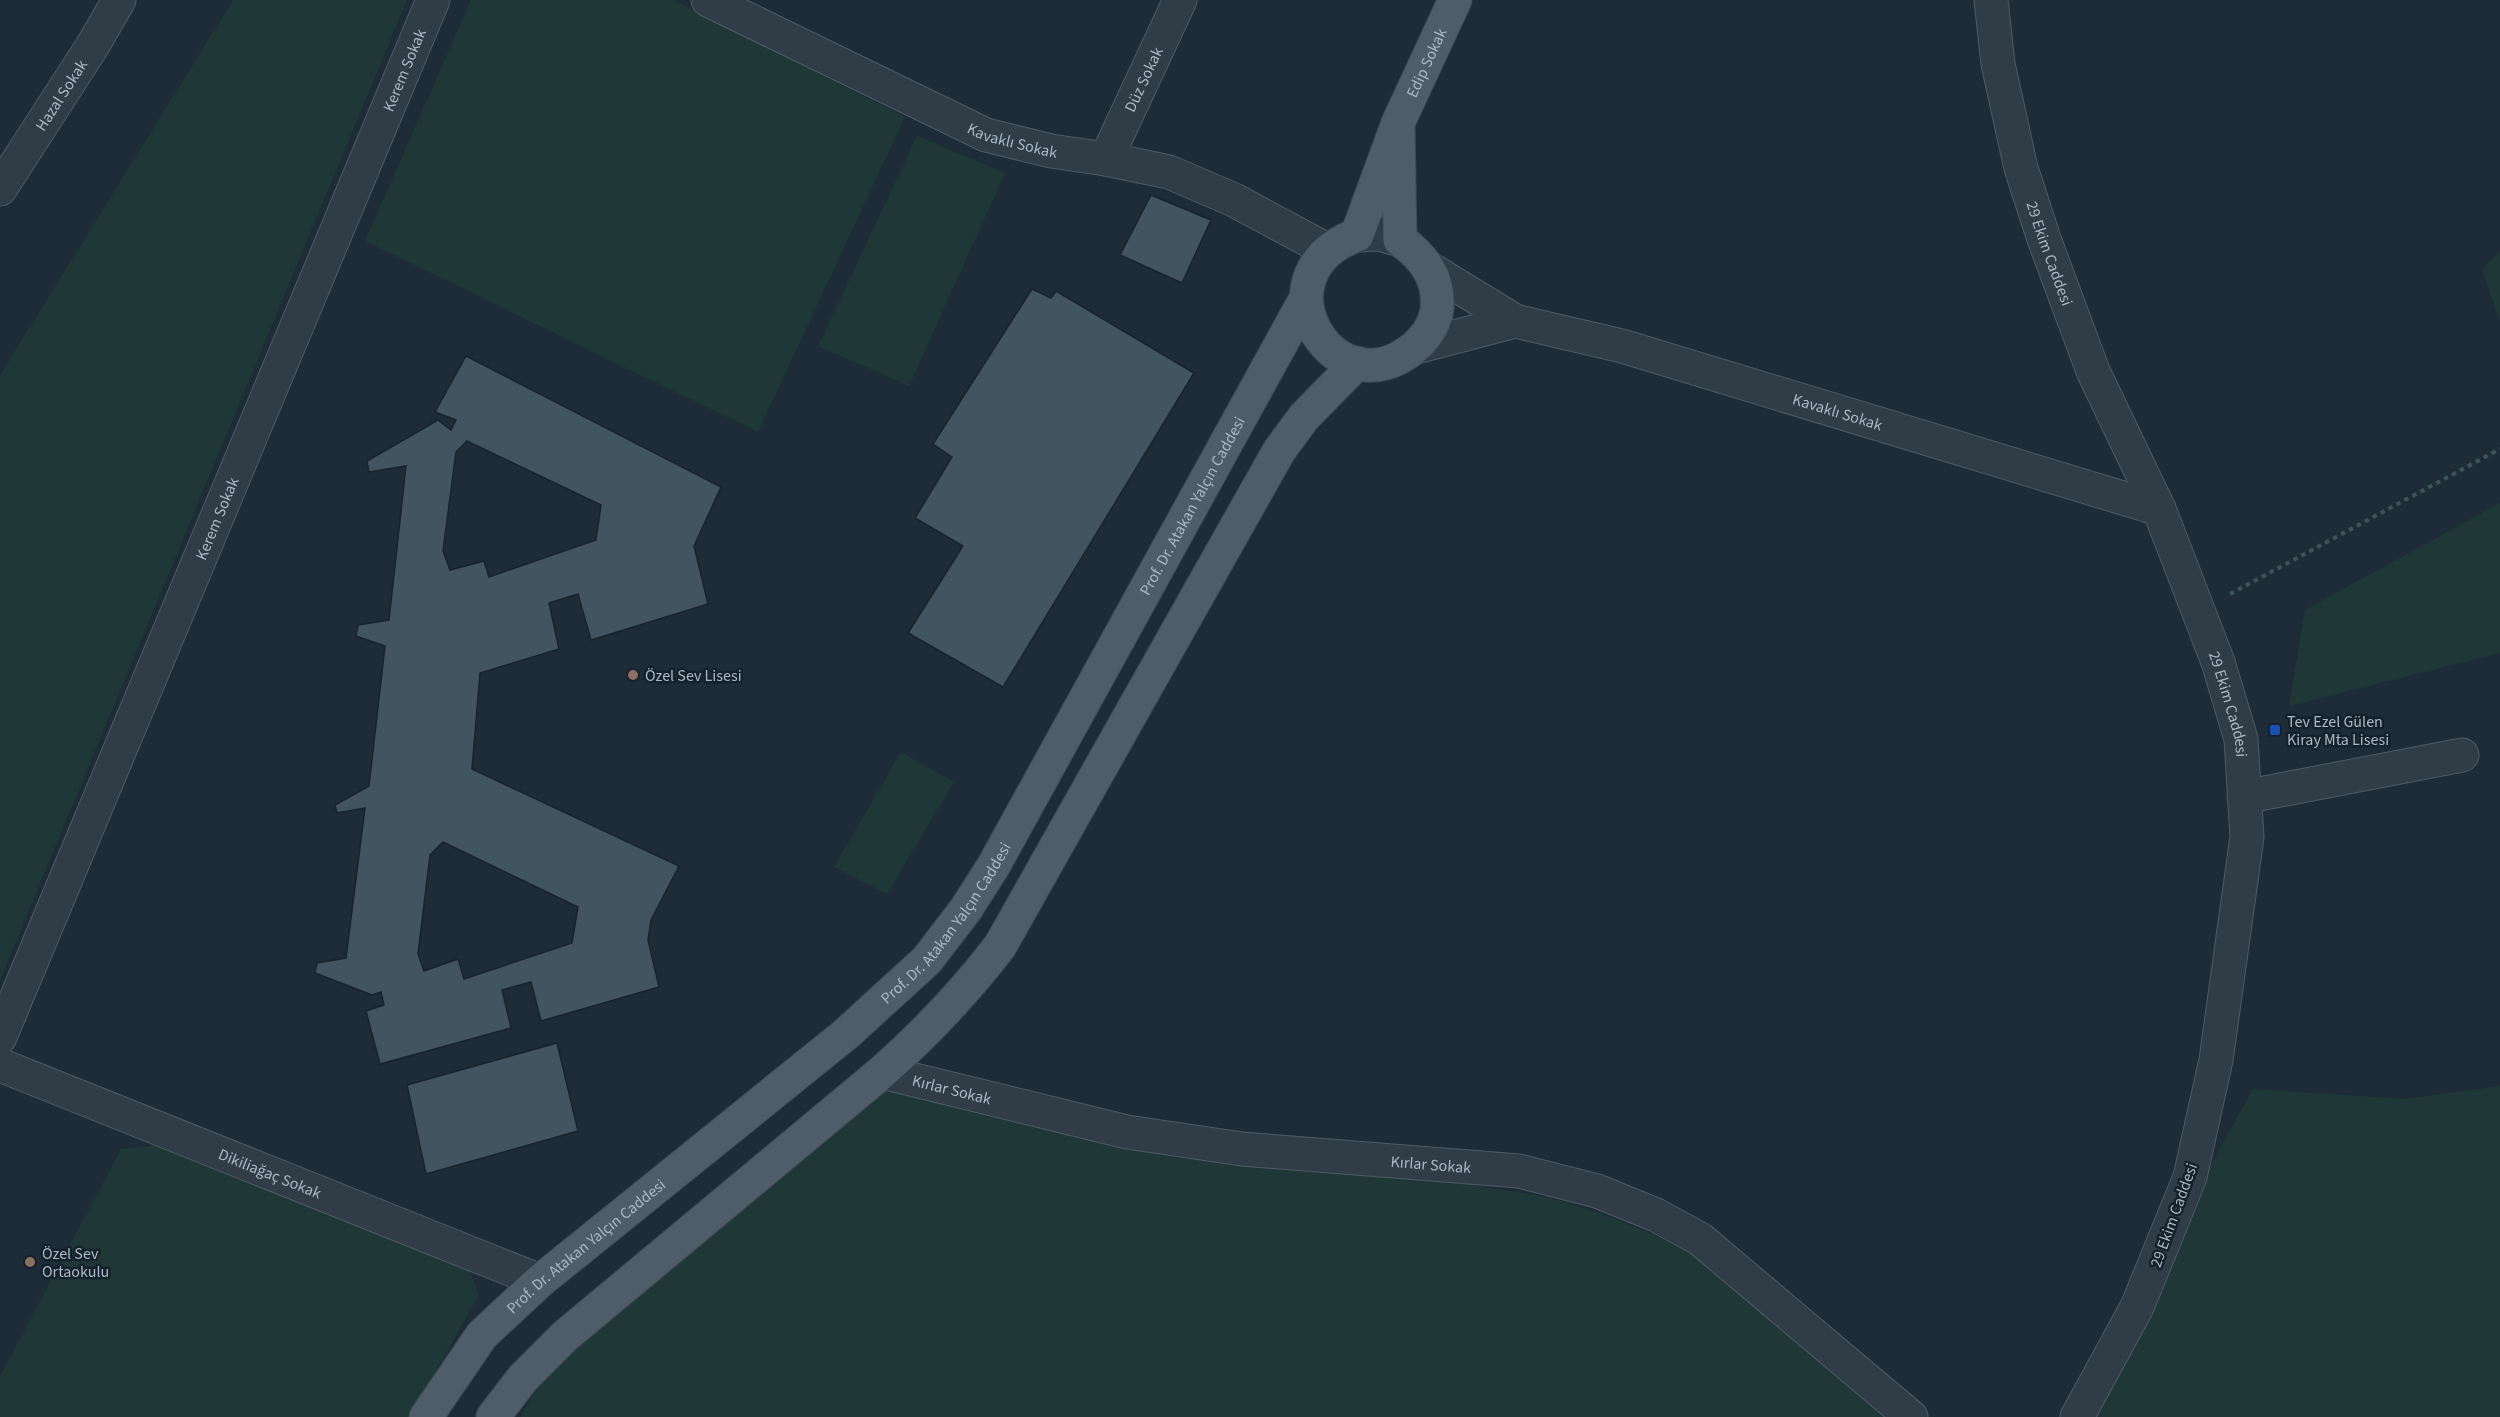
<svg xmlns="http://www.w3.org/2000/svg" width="2500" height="1417" font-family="'Source Sans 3',sans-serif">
<rect width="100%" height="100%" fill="#1d2c37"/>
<!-- green -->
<g fill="#1f3837">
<path d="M233,0H407L0,980V375Z"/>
<path d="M471,0H673L905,117L758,432L365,241Z"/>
<path d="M917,136L1005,173L909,386L818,346Z"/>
<path d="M2500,251V321L2482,270Z"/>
<path d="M2500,503V653L2289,706L2305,610Z"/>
<path d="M901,752L954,782L887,894L834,867Z"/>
<path d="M2500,1086V1417H2070L2253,1089L2406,1099Z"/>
<path d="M885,1091L1548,1197C1612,1216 1681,1240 1734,1282C1783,1320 1828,1364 1874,1405L1883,1417H520L546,1374Z"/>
<path d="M170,1144L461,1247L479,1295L410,1417H0V1376L121,1149Z"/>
</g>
<!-- building -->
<g fill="#435461" stroke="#18242d" stroke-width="1.5" fill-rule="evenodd">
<path d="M1151,195L1211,220L1182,283L1120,255Z"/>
<path d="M1032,289L1051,298L1056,291L1194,373L1003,687L908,633L963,546L915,518L952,457L933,444Z"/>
<path d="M466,356L721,487L694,546L708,604L591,640L578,594L549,603L559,649L480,673L472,769L679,866L651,920L648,940L659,987L541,1021L531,982L502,990L511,1028L380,1064L366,1011L384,1005L381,992L372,995L315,973L317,963L346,958L365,808L337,813L335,805L369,786L385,646L356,636L358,625L389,620L406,466L369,472L367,461L438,420L451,430L456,420L435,412ZM467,441L601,505L596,540L489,577L484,561L450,570L443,551L456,452ZM443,842L578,907L572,943L464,979L458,959L424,971L418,954L430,855Z"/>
<path d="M557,1043L578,1131L426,1174L407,1085Z"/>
</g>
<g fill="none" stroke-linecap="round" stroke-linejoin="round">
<!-- minor casing -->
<g stroke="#4e5b65" stroke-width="35">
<g id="minor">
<path id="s1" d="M708,0L986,135L1051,151L1106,159L1169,172L1234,200L1327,250"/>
<path id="s2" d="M1991,0L1998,64L2021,168L2044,239L2093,371L2159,509L2218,662L2241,739L2247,837L2216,1060L2190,1177L2137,1307L2077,1417"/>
<path id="s3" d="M1106,159L1180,0"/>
<path id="s4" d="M0,189L93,45L119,0"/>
<path d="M1357,235L1379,234L1400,240"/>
<path id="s5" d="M1430,269L1515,321L1622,346L2159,509"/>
<path d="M1416,347L1515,321"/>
<path d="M2244,797L2462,755"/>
<path id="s6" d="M0,1037L433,0"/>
<path id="s7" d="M0,1065L540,1281"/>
<path id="s8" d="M882,1072L1127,1132L1242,1149L1519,1171L1597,1191L1656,1215L1700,1239L1911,1417"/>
</g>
</g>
<!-- major casing -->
<g stroke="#3d4953" stroke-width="35">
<g id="major">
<path id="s9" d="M1398,123L1400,240C1424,257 1440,278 1437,309C1435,327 1422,343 1407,353C1330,406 1253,273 1357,235L1398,123L1455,0"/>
<path id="s10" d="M426,1417L482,1335L540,1281L846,1034L927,960L966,909L994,865L1305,300"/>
<path d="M493,1417L523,1378L565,1336L882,1072C926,1033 964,993 1000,946L1279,451L1304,417L1357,363"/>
</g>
</g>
<!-- path -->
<path stroke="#3c5453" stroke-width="4" stroke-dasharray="4.5 4.5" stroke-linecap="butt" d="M2230,594L2500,449"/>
<!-- minor -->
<use href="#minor" stroke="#303d47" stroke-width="33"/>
<!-- major -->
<use href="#major" stroke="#4e5d68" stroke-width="33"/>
</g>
<!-- markers -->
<g fill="#8d6e63" stroke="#16222b" stroke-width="2">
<circle cx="633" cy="675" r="6"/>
<circle cx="30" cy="1262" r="6"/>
</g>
<rect fill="#1a4fb4" stroke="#16222b" stroke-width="2" x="2269" y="724" width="12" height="12" rx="3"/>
<g text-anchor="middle" stroke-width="5" stroke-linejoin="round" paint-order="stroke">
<!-- street labels -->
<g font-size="16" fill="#aab8c5" stroke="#16222b">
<text dy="6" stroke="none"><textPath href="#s9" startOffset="668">Edip Sokak</textPath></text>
<text dy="6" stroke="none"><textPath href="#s6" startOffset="1048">Kerem Sokak</textPath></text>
<text dy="6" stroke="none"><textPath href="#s3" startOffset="88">Düz Sokak</textPath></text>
<text dy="6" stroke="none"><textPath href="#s4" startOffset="112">Hazal Sokak</textPath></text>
<text dy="6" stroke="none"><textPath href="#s1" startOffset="336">Kavaklı Sokak</textPath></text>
<text dy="6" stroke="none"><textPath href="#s2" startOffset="261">29 Ekim Caddesi</textPath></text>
<text dy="6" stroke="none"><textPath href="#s5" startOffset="435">Kavaklı Sokak</textPath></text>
<text dy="6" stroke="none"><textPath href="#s10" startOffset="1208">Prof. Dr. Atakan Yalçın Caddesi</textPath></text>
<text dy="6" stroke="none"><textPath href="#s6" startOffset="562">Kerem Sokak</textPath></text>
<text dy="6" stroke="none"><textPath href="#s2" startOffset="747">29 Ekim Caddesi</textPath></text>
<text dy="6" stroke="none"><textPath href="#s10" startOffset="722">Prof. Dr. Atakan Yalçın Caddesi</textPath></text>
<text dy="6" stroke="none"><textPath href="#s8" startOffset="72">Kırlar Sokak</textPath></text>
<text dy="6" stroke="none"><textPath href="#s8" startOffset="558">Kırlar Sokak</textPath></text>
<text dy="6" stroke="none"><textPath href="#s7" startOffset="291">Dikiliağaç Sokak</textPath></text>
<text transform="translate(2173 1215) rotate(-70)" y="6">29 Ekim Caddesi</text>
<text dy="6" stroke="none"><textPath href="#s10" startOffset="236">Prof. Dr. Atakan Yalçın Caddesi</textPath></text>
</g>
<!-- poi labels -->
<g font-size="16" fill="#aab8c5" stroke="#16222b" text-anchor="start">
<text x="645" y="681">Özel Sev Lisesi</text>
<text x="2287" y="727">Tev Ezel Gülen<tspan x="2287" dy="18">Kiray Mta Lisesi</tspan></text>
<text x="42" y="1259">Özel Sev<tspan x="42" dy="18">Ortaokulu</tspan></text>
</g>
</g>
</svg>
